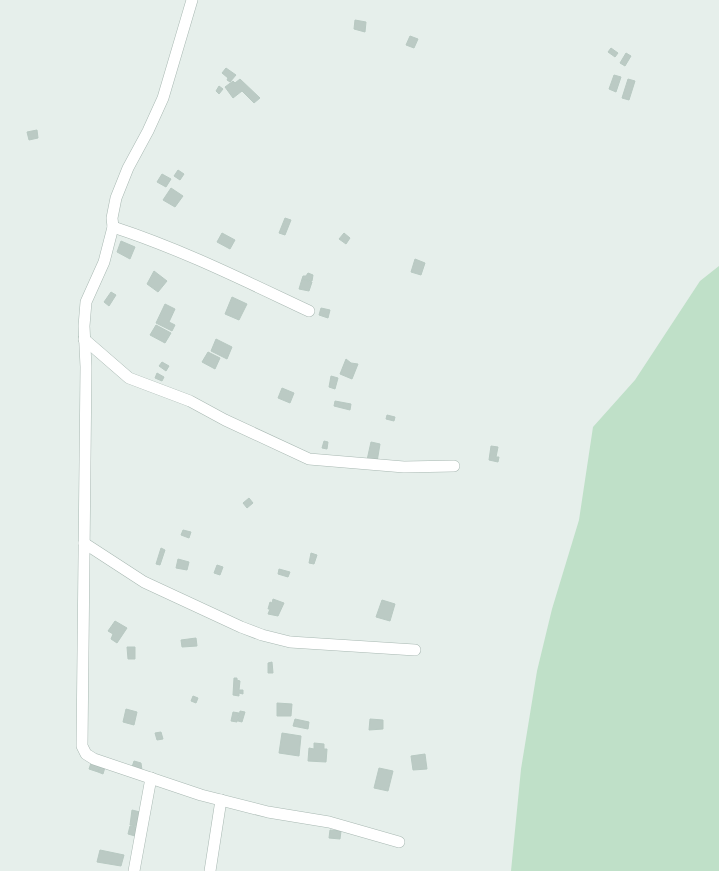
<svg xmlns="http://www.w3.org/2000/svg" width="719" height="871" font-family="'PT Sans',sans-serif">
<rect width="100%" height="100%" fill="#e6efeb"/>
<!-- green -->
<path fill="#bfe0c8" d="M719,266V871H511L521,769L537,671L552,609L579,520L593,427L635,380L700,281Z"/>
<!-- building -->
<g fill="#bbcac4" stroke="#b8c9c2">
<path d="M355,20L366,22L365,32L354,29Z"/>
<path d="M410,36L418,39L414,48L406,45Z"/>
<path d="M611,48L618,53L615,57L608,52Z"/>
<path d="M626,53L631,56L625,66L620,63Z"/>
<path d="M226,68L236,75L230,82L227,80L228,78L222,73Z"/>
<path d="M614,75L621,77L616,92L609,89Z"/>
<path d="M240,79L260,98L254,103L242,91L233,98L225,87L233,81L235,83Z"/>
<path d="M628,79L635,81L629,100L622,98Z"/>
<path d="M219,86L223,89L219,94L216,91Z"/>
<path d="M37,130L38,138L29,140L27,132Z"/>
<path d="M178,170L184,174L180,180L174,176Z"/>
<path d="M162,174L171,179L166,187L157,182Z"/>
<path d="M171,188L183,196L175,207L163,200Z"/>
<path d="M285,218L291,220L285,235L279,233Z"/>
<path d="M222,233L235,240L230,249L217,242Z"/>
<path d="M344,233L350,238L346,244L339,239Z"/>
<path d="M121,241L135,247L130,259L117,252Z"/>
<path d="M415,259L425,263L421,275L411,272Z"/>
<path d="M154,271L167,281L158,292L147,284Z"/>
<path d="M308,273L313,275L312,281L302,279L303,276H306Z"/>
<path d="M302,279L312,282L309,291L299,289Z"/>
<path d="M111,292L116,295L109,306L104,302Z"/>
<path d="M232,297L247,304L239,320L225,314Z"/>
<path d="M165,304L175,309L169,322L175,325L172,331L156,323Z"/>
<path d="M321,308L330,310L328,318L319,315Z"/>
<path d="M156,325L171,333L165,343L150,335Z"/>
<path d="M216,339L232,347L227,359L211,351Z"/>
<path d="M208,352L220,358L215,369L202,362Z"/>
<path d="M346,359L351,363L358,364L352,379L340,374Z"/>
<path d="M162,362L169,366L166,371L159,366Z"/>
<path d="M157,373L164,377L162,381L155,378Z"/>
<path d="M331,376L338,378L335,389L329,387Z"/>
<path d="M282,388L294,393L290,403L278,398Z"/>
<path d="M335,401L351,404L350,410L334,406Z"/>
<path d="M387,415L395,417L394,421L386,419Z"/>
<path d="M324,441L328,442L327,449L322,448Z"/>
<path d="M371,442L380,444L377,462L367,460Z"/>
<path d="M491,446L498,447L496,457H499L498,462L489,460Z"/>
<path d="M249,498L253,503L247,508L243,503Z"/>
<path d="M183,530L191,532L189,538L181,535Z"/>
<path d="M161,548L165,550L160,565L156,564Z"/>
<path d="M311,553L317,555L314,564L309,563Z"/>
<path d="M178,559L189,562L187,570L176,568Z"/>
<path d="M217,565L223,567L220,575L214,573Z"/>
<path d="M279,569L290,572L288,577L278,574Z"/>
<path d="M273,599L284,603L278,616L268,614L270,609H268L270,602L272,603Z"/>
<path d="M382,600L395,604L390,621L376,617Z"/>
<path d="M115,621L127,628L117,643L111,639L113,634L108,631Z"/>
<path d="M196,638L197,646L182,647L181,640Z"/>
<path d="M127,647H135V659H128Z"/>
<path d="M272,662L273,673H268V663Z"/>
<path d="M234,678H237V680L240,681L239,690H243V694L239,693V696L233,695Z"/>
<path d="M193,696L198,698L196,703L191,701Z"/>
<path d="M277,703L292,704L291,716H277Z"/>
<path d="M126,709L137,712L134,725L123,722Z"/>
<path d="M240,711L245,712L242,722L238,721Z"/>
<path d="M233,712L239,713L237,722L231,721Z"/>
<path d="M295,719L309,722L308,729L293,726Z"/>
<path d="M370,719L383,720V729L369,730Z"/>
<path d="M161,732L163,739L157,740L155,733Z"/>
<path d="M282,733L301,736L299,756L279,753Z"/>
<path d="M314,743L324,744V749H327L326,762L308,761L309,748L314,749Z"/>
<path d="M425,754L427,769L413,770L411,756Z"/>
<path d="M92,760L100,762L98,772L89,769Z"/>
<path d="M134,761L141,763L142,770L132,767Z"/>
<path d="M101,763L106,764L103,774L98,772Z"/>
<path d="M379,768L393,771L388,791L374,788Z"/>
<path d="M132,810L140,812L137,826L130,825Z"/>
<path d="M130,826L137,827L135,836L128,834Z"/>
<path d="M330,830L341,831L340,839L329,838Z"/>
<path d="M100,850L124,855L121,866L97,862Z"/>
</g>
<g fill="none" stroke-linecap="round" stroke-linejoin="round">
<!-- minor casing -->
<g stroke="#a8b8b2" stroke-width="12">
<g id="minor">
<path d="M192,0L163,98L148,131L128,168L116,198L112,218L113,227L104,262L86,302L84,326L86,367L82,746L86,754L94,759L201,795L268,812L329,822L399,842"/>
<path d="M113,227C181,249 245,281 309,311"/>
<path d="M84,339L129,378L190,401L225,420L309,459L404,467L454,466"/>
<path d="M84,543L144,582L241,627L262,635L290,642L415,650"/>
<path d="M134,871L151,778"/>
<path d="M210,871L221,800"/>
</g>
</g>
<!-- minor -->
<use href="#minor" stroke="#fff" stroke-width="11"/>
</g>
</svg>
